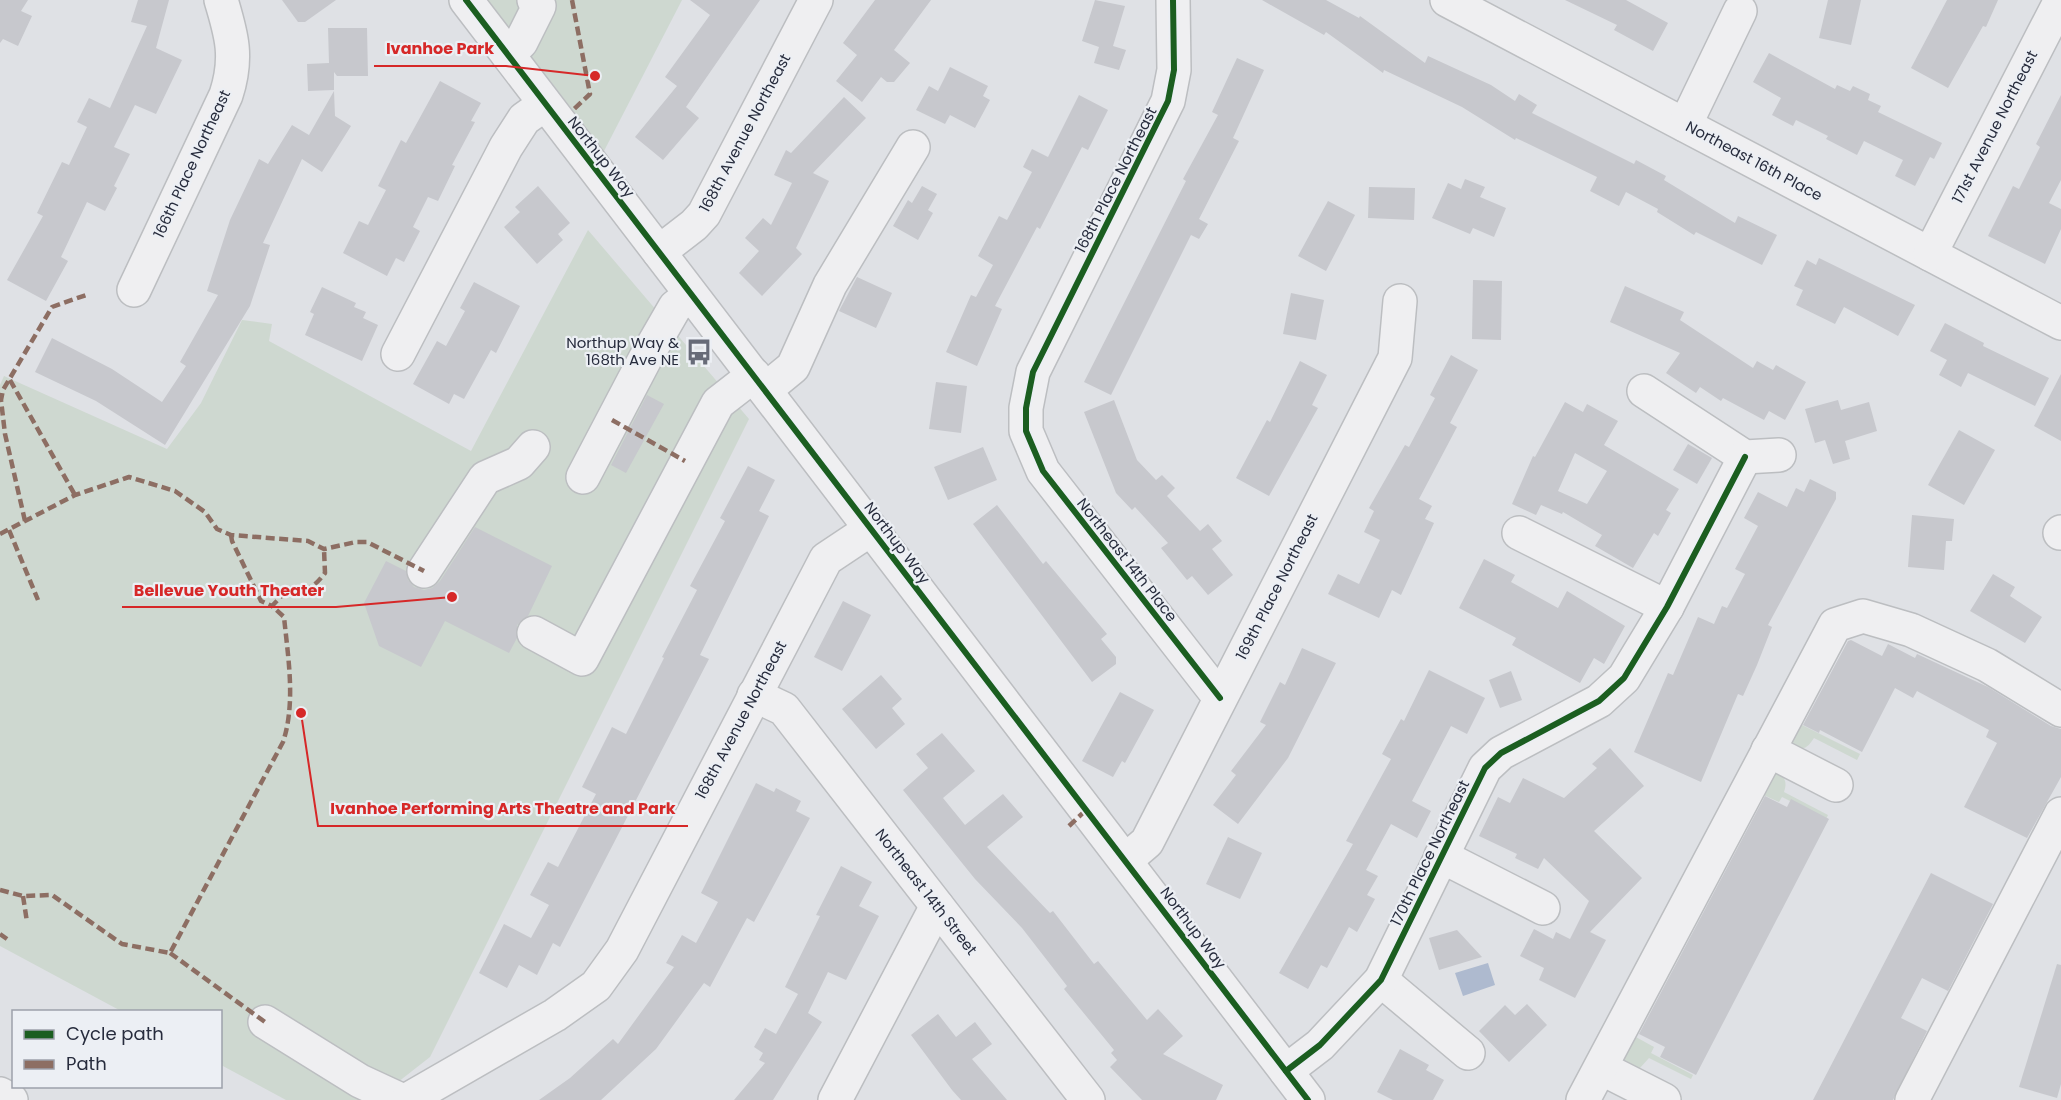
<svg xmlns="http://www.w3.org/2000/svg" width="2061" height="1100" font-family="Poppins,sans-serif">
<rect width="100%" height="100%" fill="#dfe1e5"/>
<!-- green -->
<g fill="#ced8d0">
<path d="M488,0H682L604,151Z"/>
<path d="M588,230L749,419L430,1057L375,1100H286L221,1065L220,1012L121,1011L0,946V385L4,376L167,449L201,403L242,320L272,324L269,341L471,451Z"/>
<path d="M1794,721L1860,754L1857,760L1814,738C1806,750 1803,750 1789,747Z"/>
<path d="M1769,768C1781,775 1789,777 1784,792L1828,815L1826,819L1782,797L1779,802L1759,793Z"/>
<path d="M1634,1036L1654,1047L1651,1053L1693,1075L1691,1079L1649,1058L1639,1069H1631L1620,1058Z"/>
</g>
<!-- water -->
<path fill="#aebacf" d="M1488,963L1495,985L1463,996L1455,973Z"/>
<!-- building -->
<g fill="#c7c8cd" fill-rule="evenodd">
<path d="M0,0H28L21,11L32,16L18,46L3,39L0,43Z"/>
<path d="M138,0H169L156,48L182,60L156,114L135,105L114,147L130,154L114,186L117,188L105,211L87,202L61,257L68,261L46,301L7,280L43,216L37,213L62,162L69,165L87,127L77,122L89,98L110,108L147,26L131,22Z"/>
<path d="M282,0H336L305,22H298Z"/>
<path d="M690,0H760L686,107L699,118L663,160L635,137L677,86L665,77L710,15Z"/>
<path d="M875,0H931L894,50L910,63L894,82H887L881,77L862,102L836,81L857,55L843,43Z"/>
<path d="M1095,0L1125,6L1113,46L1126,50L1119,70L1094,63L1099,47L1082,41Z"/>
<path d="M1262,0H1326L1359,18L1360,16L1425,63L1428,56L1491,85L1515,101L1519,94L1537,105L1532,113L1634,164L1636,160L1666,176L1664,180L1735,223L1738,216L1777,235L1762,265L1696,232L1694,235L1657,212L1658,209L1626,192L1619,206L1590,191L1597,177L1516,138L1515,140L1462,107L1384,70L1383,73L1326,32L1324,35Z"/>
<path d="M1565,0H1626L1668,23L1653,51L1614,30L1617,25Z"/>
<path d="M1828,0H1861L1851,45L1819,38Z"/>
<path d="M1947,0H1998L1986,27L1983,26L1948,88L1911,68Z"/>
<path d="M328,28H367L368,76H337L334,72V90L308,91L307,64L329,63Z"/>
<path d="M1769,53L1835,89L1837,85L1850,91L1853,86L1870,94L1868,100L1881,106L1878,112L1942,143L1934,159L1930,157L1915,186L1895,176L1903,160L1864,141L1857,155L1826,139L1828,136L1796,120L1793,126L1772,115L1781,98L1753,82Z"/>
<path d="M1237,58L1264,70L1233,138L1239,141L1199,219L1208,224L1199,239L1191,235L1111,395L1084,382L1186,181L1183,179L1218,115L1212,112Z"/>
<path d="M950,67L988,86L983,96L990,100L975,128L950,115L945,124L916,110L929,86L938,91Z"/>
<path d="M440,81L481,103L471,121L475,122L452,165L455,166L438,201L428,197L413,227L420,231L404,262L396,258L387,276L343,253L359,221L368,225L386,190L378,186L401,140L406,143Z"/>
<path d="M334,91L335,116L351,126L322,172L302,159L263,243L270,245L250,306L165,445L96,401L35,372L52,338L112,369L162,402L186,366L180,362L218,295L207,291L230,220L259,159L268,164L292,125L309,135Z"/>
<path d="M1079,95L1108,110L1088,150L1082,147L1040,229L1037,227L995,306L1002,309L977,366L946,352L971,295L976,297L993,265L978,256L999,216L1007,220L1032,172L1023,167L1032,149L1048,157Z"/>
<path d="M2061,95V180L2049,203L2061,209V229L2045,264L1988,236L2013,186L2019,189L2040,147L2036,144Z"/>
<path d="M844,97L866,118L813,173L829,181L796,248L802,254L762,296L739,273L759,251L745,238L763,218L771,225L792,183L774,175L786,150L791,153Z"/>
<path d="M1465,179L1485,187L1480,197L1506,208L1494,237L1473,228L1470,234L1432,218L1448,183L1461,189Z"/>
<path d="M538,186L570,223L558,234L563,240L537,264L504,227L520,212L515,207Z"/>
<path d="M922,186L937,194L928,210L933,213L918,240L893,226L908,200L912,203Z"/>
<path d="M1369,187L1415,188L1414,220L1368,218Z"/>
<path d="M1328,201L1355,215L1326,271L1298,256Z"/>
<path d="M1819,258L1915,305L1898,336L1844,307L1835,324L1796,305L1803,290L1794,286L1807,260L1816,265Z"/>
<path d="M857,277L892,293L876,328L839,311Z"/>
<path d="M1473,280L1502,281L1501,340L1472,339Z"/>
<path d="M474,282L520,306L496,353L491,350L464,399L454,394L449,404L413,384L437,341L446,346L465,311L460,308Z"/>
<path d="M1625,286L1684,312L1680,320L1753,368L1757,361L1773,370L1776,365L1806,382L1785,420L1769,411L1764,420L1723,398L1721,401L1700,387L1696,393L1666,373L1680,353L1610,322Z"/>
<path d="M322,287L356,303L354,307L366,312L363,318L378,325L362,361L305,335L314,314L310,312Z"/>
<path d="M1291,293L1324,300L1316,340L1283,334Z"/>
<path d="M1945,323L1984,343L1983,346L2049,378L2035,406L1968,373L1961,387L1939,375L1947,360L1930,351Z"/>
<path d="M1451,355L1478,370L1450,423L1457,427L1419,499L1432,506L1425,519L1434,523L1401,595L1392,590L1379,618L1328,594L1338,574L1359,584L1380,540L1364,532L1374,511L1369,508L1405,445L1409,447L1435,398L1430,395Z"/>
<path d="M1300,361L1327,375L1312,405L1318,408L1269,496L1236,478L1267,420L1270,422Z"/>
<path d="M2061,374V441L2034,426Z"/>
<path d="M936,382L967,386L961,433L929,429Z"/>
<path d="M647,395L664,404L626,473L611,465Z"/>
<path d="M1114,400L1137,460L1156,480L1162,475L1175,488L1167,496L1200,531L1208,524L1222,541L1212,549L1233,575L1208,595L1192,576L1187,580L1161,548L1168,543L1135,507L1132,510L1116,493L1084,412Z"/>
<path d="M1838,400L1841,410L1869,402L1877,431L1845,441L1850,459L1833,464L1825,440L1815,443L1805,409Z"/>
<path d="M1565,402L1583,412L1587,404L1618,421L1604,445L1679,489L1666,510L1671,513L1658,536L1654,533L1633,568L1595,546L1602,535L1563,512L1562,514L1541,505L1536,515L1512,504L1533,456L1535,457ZM1575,453L1607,471L1587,504L1558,491Z"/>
<path d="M1959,430L1995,450L1964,505L1928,485Z"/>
<path d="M1688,444L1712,458L1697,484L1673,470Z"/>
<path d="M983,447L997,480L948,500L934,467Z"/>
<path d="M748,466L775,480L759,511L769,516L700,655L709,659L560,947L553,943L537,975L519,965L507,988L479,973L504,924L531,938L549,905L530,895L548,862L558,867L596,794L582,787L612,727L626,734L664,658L662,657L697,590L690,586L725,521L720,518Z"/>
<path d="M1810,479L1836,492V499L1768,625L1772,627L1757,665L1743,696L1738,694L1701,782L1634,752L1668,673L1673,675L1698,617L1714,624L1722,606L1727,608L1745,574L1735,569L1758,526L1744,518L1758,492L1787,507L1796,488L1804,492Z"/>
<path d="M997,505L1043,564L1046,561L1107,634L1101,639L1116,657V664L1092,682L973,524Z"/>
<path d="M1912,515L1954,519L1952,541H1946L1944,570L1908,567Z"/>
<path d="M475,527L552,566L528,616L517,625V638L509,653L445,621L421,667L379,646L364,603L386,561L406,571L408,580L414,587L424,590L432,588L440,581Z"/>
<path d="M1484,559L1515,575L1511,582L1558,608L1567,591L1625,626L1604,664L1594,658L1580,683L1512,645L1516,638L1459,608Z"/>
<path d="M1993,574L2015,587L2010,596L2042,617L2025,643L1970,611Z"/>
<path d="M843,601L871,615L842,671L814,657Z"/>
<path d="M1851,640L1882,656L1888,644L1915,658L1917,654L1988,687L2051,726L2061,729V777L2027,838L1964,807L1997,743L1986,737L1989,730L1917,691L1913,698L1895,688L1862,752L1820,730L1819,733L1803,725L1848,641Z"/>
<path d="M1302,648L1336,663L1288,758L1238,824L1213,805L1236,775L1231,771L1266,725L1260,722L1280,682L1285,685Z"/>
<path d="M1429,670L1485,698L1467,734L1451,726L1412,801L1431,811L1417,838L1391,824L1366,870L1378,876L1367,895L1375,899L1357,932L1349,927L1327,968L1321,965L1308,989L1279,973L1353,844L1346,841L1391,759L1382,754L1401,719L1404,721Z"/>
<path d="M1511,671L1522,700L1500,708L1489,680Z"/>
<path d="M881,675L902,699L892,708L905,724L876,749L842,709Z"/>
<path d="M1120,692L1154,710L1125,763L1122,761L1113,777L1082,761Z"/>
<path d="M942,733L975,771L943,798L965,825L1003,794L1023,817L987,847L1050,913L1053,911L1094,964L1098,961L1147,1020L1158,1009L1183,1036L1163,1054L1223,1085L1216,1100H1142L1110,1067L1117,1060L1111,1053L1114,1050L1064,989L1067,986L1022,928L975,879L903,790L928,768L916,754Z"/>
<path d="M1610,748L1644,786L1594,831L1642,878L1590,932L1606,940L1575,998L1539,980L1544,968L1520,956L1534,929L1553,939L1556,932L1570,939L1589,901L1544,858L1538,869L1515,858L1517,854L1479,836L1498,797L1510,803L1523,778L1564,798L1597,768L1592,764Z"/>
<path d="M756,783L774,792L776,788L801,801L796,811L810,818L754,922L747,918L710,987L704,983L656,1049L601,1100H539L570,1078L613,1039L618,1044L674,967L666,963L682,935L696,943L718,902L701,893Z"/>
<path d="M1765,796L1787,807L1791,799L1829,819L1696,1075L1660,1057L1665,1047L1639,1034Z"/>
<path d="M1228,837L1262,853L1240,899L1206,884Z"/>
<path d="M841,866L872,882L859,906L879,916L846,980L828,972L808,1013L822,1022L773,1100H734L765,1063L759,1060L763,1053L754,1047L765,1028L776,1034L798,994L785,987L820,916L816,915Z"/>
<path d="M1931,873L1993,904L1948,991L1922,978L1901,1018L1927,1031L1893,1100H1813Z"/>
<path d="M1457,930L1482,957L1439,970L1429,938Z"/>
<path d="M2057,964L2061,965V1084L2057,1098L2019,1087Z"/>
<path d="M1527,1004L1547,1025L1509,1062L1479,1031L1505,1005L1515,1015Z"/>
<path d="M938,1014L956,1037L975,1022L992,1044L972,1059L1007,1100H961L952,1090L911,1035Z"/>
<path d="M1400,1049L1429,1065L1426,1070L1444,1080L1433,1100H1393L1377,1092Z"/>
</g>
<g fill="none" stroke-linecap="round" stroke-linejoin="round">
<!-- minor casing -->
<g stroke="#bcbec1" stroke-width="36">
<g id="minor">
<path d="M466,0L1308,1100"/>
<path d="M1173,0L1174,70L1168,101L1033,372L1026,408V431L1043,471L1220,698"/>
<path d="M1447,0L2061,323"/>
<path d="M508,55L521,42L539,6L534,0"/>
<path d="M1685,125L1740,11"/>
<path d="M659,252L694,225L704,214L816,0"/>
<path d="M1930,254L2061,0"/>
<path d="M134,290L226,95C238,58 232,36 221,0"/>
<path d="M398,354L506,147L524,119L545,104"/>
<path d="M765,390L793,367L830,285L913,147"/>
<path d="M1644,391L1745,457L1779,455"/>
<path d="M583,477L645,359L675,307L690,295"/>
<path d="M1519,533L1667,607"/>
<path d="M2060,533L2061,532"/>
<path d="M424,571L485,478L519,463L533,447"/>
<path d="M534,633L582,659L718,403L754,375"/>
<path d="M754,695L784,709L1088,1100"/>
<path d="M1768,750L1836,785"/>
<path d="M1441,856L1543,908"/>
<path d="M1126,860L1147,842L1395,358L1400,301"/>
<path d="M1381,980L1468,1053"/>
<path d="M265,1022L360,1081L401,1100"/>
<path d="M1601,1068L1664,1100"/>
<path d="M1286,1071L1320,1045L1381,980L1485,768L1501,753L1599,701L1624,678L1667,607L1745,457"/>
<path d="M0,1094L11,1100"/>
<path d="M407,1100L555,1015L596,986L622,950L826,559L871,529"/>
<path d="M835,1100L937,906"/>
<path d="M1583,1100L1835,625L1863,616L1911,630L1987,665L2061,710"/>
<path d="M1912,1100L2061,814"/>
</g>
</g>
<!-- minor -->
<use href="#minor" stroke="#efeff1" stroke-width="33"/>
<!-- quiet -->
<g stroke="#8d6e63" stroke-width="4.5" stroke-dasharray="9 4.5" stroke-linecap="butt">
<path d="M572,0L590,94L573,110"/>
<path d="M10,380L75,495"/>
<path d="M612,420L685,461"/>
<path d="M25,521L5,434L1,400L3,390L52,307L89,294"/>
<path d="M9,530L38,600"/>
<path d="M0,534L75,495L129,477L175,491L205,512L217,529L231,535L308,541L324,549L356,542H367L424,571"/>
<path d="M231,535L232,541L261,601L272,606"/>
<path d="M1069,826L1086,810"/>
<path d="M0,890L23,896L52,895L122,944L170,953L283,742C296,703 288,657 284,617L272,606L289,588C306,594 315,586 325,573L324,549"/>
<path d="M23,896L27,922"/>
<path d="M0,934L7,939"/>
<path d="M170,953L265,1022"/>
</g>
<!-- cycleway casing -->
<g stroke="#eceff4" stroke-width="10">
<g id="cycleway">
<path d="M466,0L1308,1100"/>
<path d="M1173,0L1174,70L1168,101L1033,372L1026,408V431L1043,471L1220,698"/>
<path d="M1286,1071L1320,1045L1381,980L1485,768L1501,753L1599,701L1624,678L1667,607L1745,457"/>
</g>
</g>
<!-- cycleway -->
<use href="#cycleway" stroke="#1b5e20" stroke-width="6"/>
</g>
<!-- icons -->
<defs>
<g id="bus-bare" transform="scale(2.07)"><path d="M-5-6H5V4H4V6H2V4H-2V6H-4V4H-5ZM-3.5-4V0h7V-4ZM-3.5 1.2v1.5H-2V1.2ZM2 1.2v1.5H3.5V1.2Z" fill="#676b78" stroke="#eceff4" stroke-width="2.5" paint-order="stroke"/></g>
</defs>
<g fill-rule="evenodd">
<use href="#bus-bare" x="699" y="352"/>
</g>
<g text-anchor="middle" stroke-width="4.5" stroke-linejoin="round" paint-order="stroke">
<!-- street labels -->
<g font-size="15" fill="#272c3d" stroke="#eceff4">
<text transform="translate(1995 127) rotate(-63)" y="5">171st Avenue Northeast</text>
<text transform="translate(745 133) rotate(-62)" y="5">168th Avenue Northeast</text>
<text transform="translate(601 157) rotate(52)" y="5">Northup Way</text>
<text transform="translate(1754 161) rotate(28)" y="5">Northeast 16th Place</text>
<text transform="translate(192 164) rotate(-65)" y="5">166th Place Northeast</text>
<text transform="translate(1116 180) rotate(-63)" y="5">168th Place Northeast</text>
<text transform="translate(897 543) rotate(53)" y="5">Northup Way</text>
<text transform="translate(1127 560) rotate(52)" y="5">Northeast 14th Place</text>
<text transform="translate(1277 587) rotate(-63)" y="5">169th Place Northeast</text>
<text transform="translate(741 720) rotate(-62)" y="5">168th Avenue Northeast</text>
<text transform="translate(1430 853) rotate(-64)" y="5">170th Place Northeast</text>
<text transform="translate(926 892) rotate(52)" y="5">Northeast 14th Street</text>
<text transform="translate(1193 928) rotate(53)" y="5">Northup Way</text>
</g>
<!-- poi labels -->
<g font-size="15" fill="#272c3d" stroke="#eceff4" text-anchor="end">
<text x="679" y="348">Northup Way &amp;<tspan x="679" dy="17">168th Ave NE</tspan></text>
</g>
</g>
<!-- callouts -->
<path fill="none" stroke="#d62828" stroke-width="2" d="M595 76L506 66H374M452 597L336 607H122M301 713L318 826H688"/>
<g fill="#d62828" stroke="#eceff4" stroke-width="2">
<circle cx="595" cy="76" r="6"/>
<circle cx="452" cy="597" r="6"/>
<circle cx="301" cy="713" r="6"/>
</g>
<g font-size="16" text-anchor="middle" font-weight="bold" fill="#d62828" stroke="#eceff4" stroke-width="4.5" stroke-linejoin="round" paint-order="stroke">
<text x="440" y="54">Ivanhoe Park</text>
<text x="229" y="596">Bellevue Youth Theater</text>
<text x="503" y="814">Ivanhoe Performing Arts Theatre and Park</text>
</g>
<!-- legend -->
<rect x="12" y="1010" width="210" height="78" fill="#eceff4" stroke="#9da1ab" stroke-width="1.5"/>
<rect x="24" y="1030" width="30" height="9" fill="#1b5e20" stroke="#9da1ab" stroke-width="1.5"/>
<text x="66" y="1040" font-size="18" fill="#272c3d">Cycle path</text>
<rect x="24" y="1060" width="30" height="9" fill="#8d6e63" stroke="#9da1ab" stroke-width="1.5"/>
<text x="66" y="1070" font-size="18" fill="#272c3d">Path</text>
</svg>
